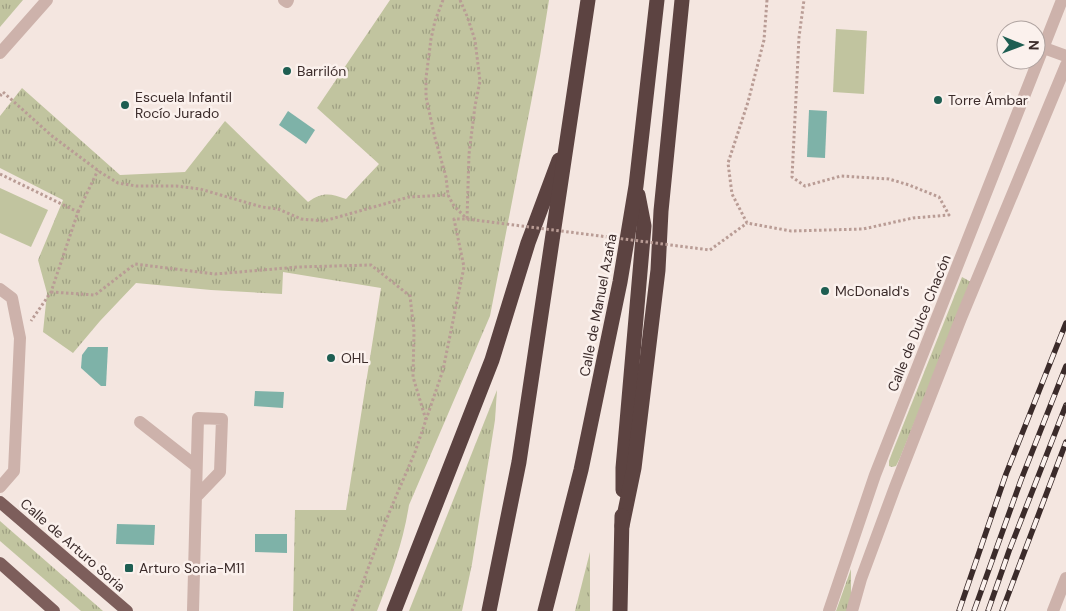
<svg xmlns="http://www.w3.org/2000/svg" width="1066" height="611" font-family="'DM Sans',sans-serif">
<defs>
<pattern id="grass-tufts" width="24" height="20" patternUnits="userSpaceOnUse" patternTransform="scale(1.25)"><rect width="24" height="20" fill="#c1c49f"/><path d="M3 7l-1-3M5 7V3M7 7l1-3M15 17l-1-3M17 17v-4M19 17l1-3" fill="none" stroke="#9e9f82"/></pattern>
</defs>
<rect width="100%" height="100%" fill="#f4e6e0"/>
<!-- grass -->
<g fill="url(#grass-tufts)">
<path d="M0,0H23L0,27Z"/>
<path d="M390,0H549L540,56L490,316L409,505C403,543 391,575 377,611H293L295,510H346L381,288L283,272L282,294L211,290L136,283L100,321L73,353L43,332L47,293L38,260L63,200L0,168V116L22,88L120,175L185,172L225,121L308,202C322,192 330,193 346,199L379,164L317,108Z"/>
<path d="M962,277L971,282L900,458L896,466L892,467L889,466V461L892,453Z"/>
<path d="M497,390L495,420L472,564L462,611H409Z"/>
<path d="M0,521L103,611H81L0,541Z"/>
<path d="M590,552V611H575Z"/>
<path d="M851,569V597L847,611H836Z"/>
</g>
<!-- pitch -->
<g fill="#c1c49f">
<path d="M836,29L867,31L864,94L833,92Z"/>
<path d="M0,188L48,210L31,247L0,233Z"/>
</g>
<!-- water -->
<g fill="#7eb2a8">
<path d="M809,110L827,111L825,158L807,157Z"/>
<path d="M288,111L315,130L306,144L279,125Z"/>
<path d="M88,347H108L106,386H101L81,368L82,355Z"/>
<path d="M255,391L284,392L283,408L254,406Z"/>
<path d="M117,524L155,525L154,545L116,544Z"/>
<path d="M255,534H287V553L255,552Z"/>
</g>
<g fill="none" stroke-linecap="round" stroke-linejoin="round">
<!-- path -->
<g stroke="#b99c95" stroke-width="3" stroke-dasharray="2.5 2.5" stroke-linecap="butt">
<path d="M443,0L435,21L431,39L426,78V97L435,138L446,177L448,195L454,206L467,219"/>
<path d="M460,0L467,16L475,40L480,81L475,106L469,154L467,219"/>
<path d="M767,0L764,40L748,102L728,163L732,194L747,223L791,231L863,229L913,218L949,215L939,197L909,185L889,179L841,176L805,186L792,177L799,37L804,0"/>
<path d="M0,96L3,92L52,136L100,172L118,183L136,186H176L200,189L262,207L278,209L301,219L324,221L409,197L448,195"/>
<path d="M0,174L78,212L51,292L31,321"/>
<path d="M78,212L98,170"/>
<path d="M710,250L747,223"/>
<path d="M51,292L95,295L135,264L215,274L298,267L371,265L410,296L414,331L413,377L426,420"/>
<path d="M352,611L391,508L415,452L443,370L464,267L454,219H467"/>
</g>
<!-- minor -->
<g stroke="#cdb2ab" stroke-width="12">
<path d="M284,0L287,2L288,0"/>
<path d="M1044,48L1066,56"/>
<path d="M0,53L47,0"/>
<path d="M0,289L12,298L20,338L14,471L0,487"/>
<path d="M140,422L196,466"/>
<path d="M193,611L198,418L222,419L220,472L196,497"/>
<path d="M829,611L875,475L1062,0"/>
<path d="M852,611L861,579L895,487L961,318L1066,65"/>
<path d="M1053,611L1066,578"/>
</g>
<!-- major -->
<g stroke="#7d5e5b" stroke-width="12">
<path d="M0,502L127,611"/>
<path d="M0,563L54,611"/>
</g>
<!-- highway -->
<g stroke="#5c4341" stroke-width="15">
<path d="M623,490V468L644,226L638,195"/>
<path d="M622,526L634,468L658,270L661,211L682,0"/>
<path d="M394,611L492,360L528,243L559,160"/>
<path d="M489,611L519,462L588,0"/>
<path d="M545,611L581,470L620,282L636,186L657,0"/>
<path d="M620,611L622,516"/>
</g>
<!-- rail casing -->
<g stroke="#3b2b2a" stroke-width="5.5">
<g id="rail">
<path d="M959,611L1006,474L1066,323"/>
<path d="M974,611L1021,480L1066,366"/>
<path d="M988,611L1009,551L1066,405"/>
<path d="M1002,611L1066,442"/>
</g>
</g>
<!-- rail -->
<use href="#rail" stroke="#fbf1ed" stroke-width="4" stroke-dasharray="11" stroke-linecap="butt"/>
<!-- path-bridge -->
<path stroke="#b99c95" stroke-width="3" stroke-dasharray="2.5 2.5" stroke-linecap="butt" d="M467,219L710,250"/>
</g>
<!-- markers -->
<g fill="#1e5e52" stroke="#fbf1ed" stroke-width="2">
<circle cx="287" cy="71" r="5"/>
<circle cx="938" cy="100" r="5"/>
<circle cx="125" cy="105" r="5"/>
<circle cx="825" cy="291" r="5"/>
<circle cx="331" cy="358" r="5"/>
<rect x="124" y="563" width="10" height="10" rx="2.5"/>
</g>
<g text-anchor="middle" stroke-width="5" stroke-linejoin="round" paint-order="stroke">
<!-- poi labels -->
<g font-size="14" fill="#3b2b2a" stroke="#fbf1ed" text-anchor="start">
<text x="297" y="76">Barrilón</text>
<text x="135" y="102">Escuela Infantil<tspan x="135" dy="16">Rocío Jurado</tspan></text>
<text x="948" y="105">Torre Ámbar</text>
<text x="835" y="296">McDonald's</text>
<text x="341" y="363">OHL</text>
<text x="139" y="573">Arturo Soria-M11</text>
</g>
<!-- street labels -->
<g font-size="14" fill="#3b2b2a" stroke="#fbf1ed">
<text transform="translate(598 305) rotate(-79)" y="5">Calle de Manuel Azaña</text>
<text transform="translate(919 323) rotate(-68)" y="5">Calle de Dulce Chacón</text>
<text transform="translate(73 545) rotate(41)" y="5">Calle de Arturo Soria</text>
</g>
</g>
<!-- north arrow -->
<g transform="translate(1021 45) rotate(91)"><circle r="24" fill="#fbf1ed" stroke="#aea29f"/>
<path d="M0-4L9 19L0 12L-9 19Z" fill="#1e5e52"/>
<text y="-8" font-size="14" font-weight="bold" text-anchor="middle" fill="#3b2b2a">N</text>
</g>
</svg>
